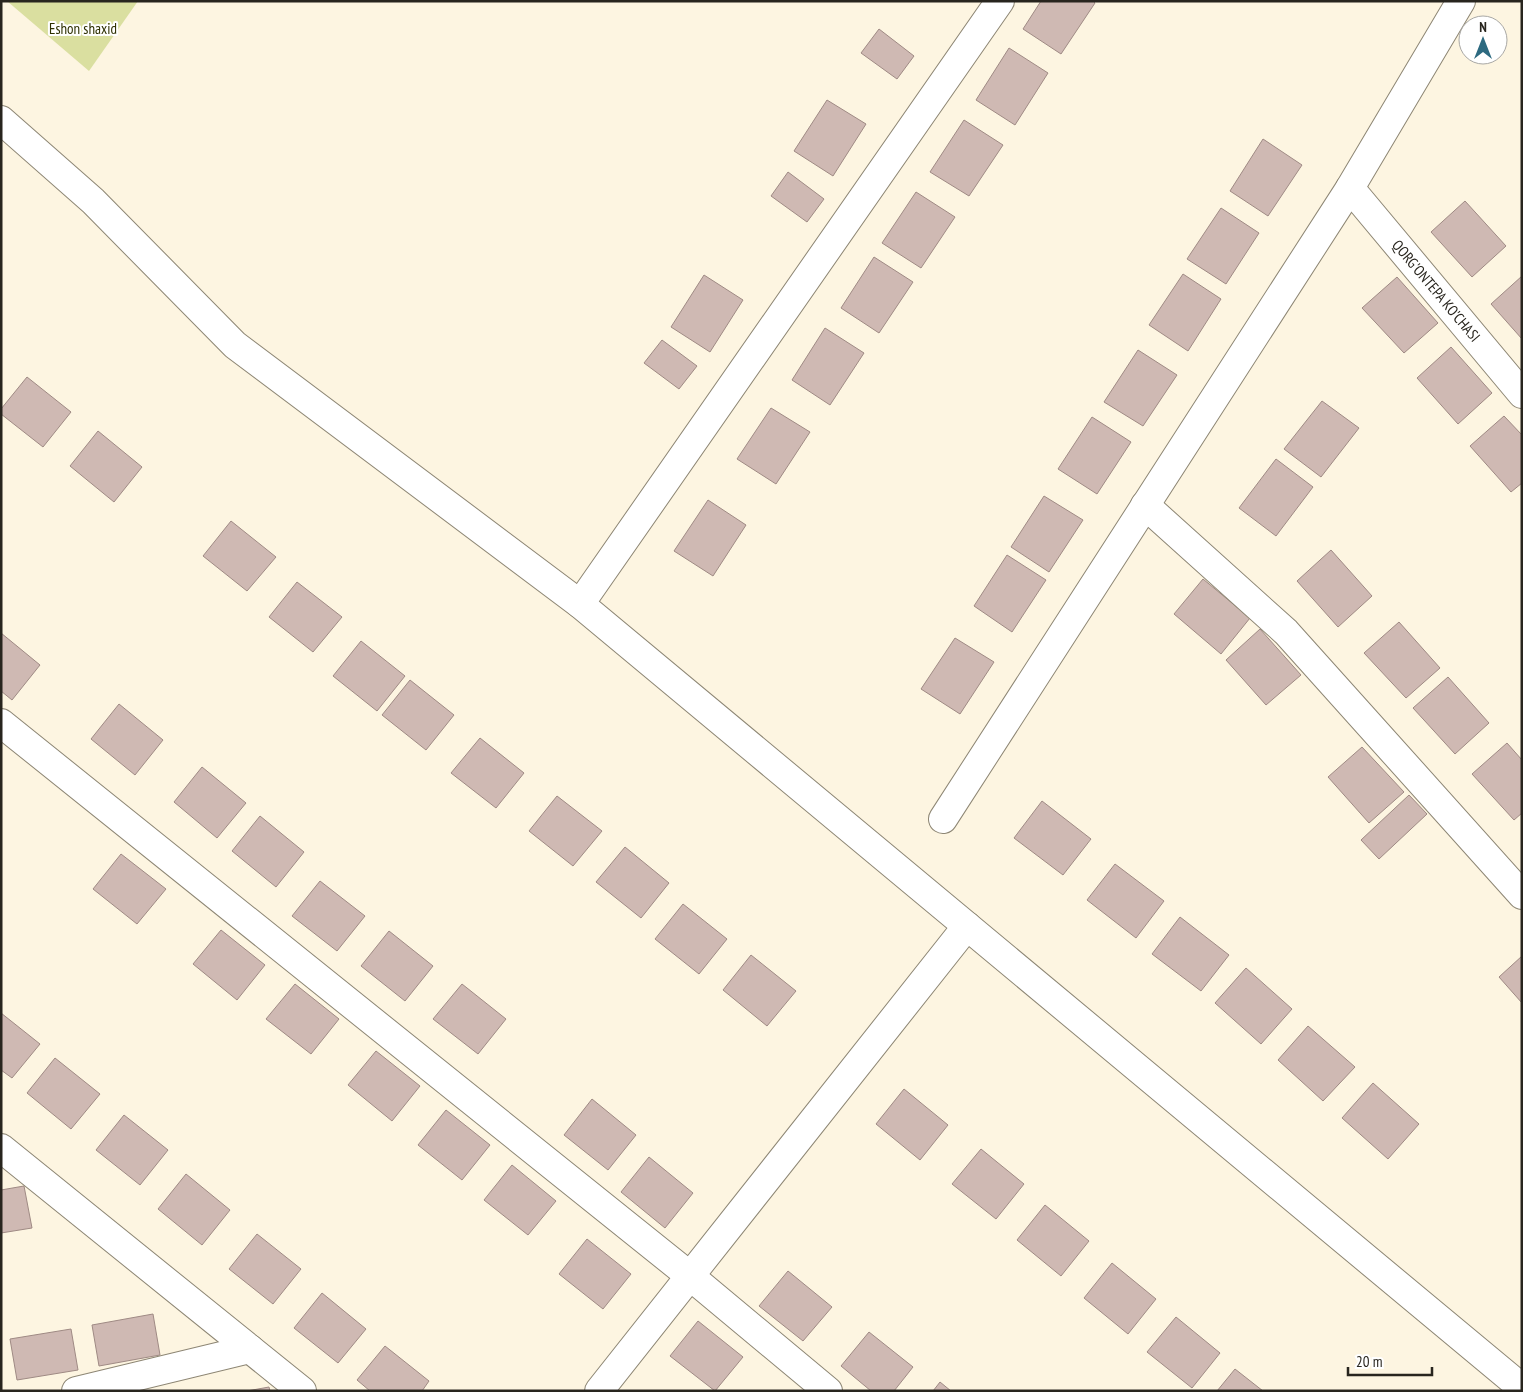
<svg xmlns="http://www.w3.org/2000/svg" width="1523" height="1392" font-family="'PT Sans Narrow',sans-serif">
<rect width="100%" height="100%" fill="#fdf5e1"/>
<!-- green -->
<path fill="#dadfa0" d="M7,1H138L89,71Z"/>
<!-- building -->
<g fill="#cfb9b3" stroke="#9f8a84">
<path d="M1041,1H1093L1095,3L1061,54L1023,29Z"/>
<path d="M879,29L914,56L897,79L861,53Z"/>
<path d="M1009,48L1048,73L1015,125L976,100Z"/>
<path d="M827,100L866,124L833,176L794,151Z"/>
<path d="M964,120L1003,145L969,196L930,172Z"/>
<path d="M1263,139L1302,165L1268,216L1230,191Z"/>
<path d="M788,172L824,199L807,222L771,196Z"/>
<path d="M916,192L955,217L921,268L882,243Z"/>
<path d="M1465,201L1506,246L1472,277L1431,232Z"/>
<path d="M1221,208L1259,233L1226,284L1187,259Z"/>
<path d="M874,257L913,282L879,333L841,308Z"/>
<path d="M1183,274L1221,299L1188,351L1149,325Z"/>
<path d="M704,275L743,300L710,352L671,327Z"/>
<path d="M1522,276V339L1491,304Z"/>
<path d="M1397,277L1438,323L1404,353L1362,308Z"/>
<path d="M825,328L864,353L830,405L792,380Z"/>
<path d="M662,340L697,366L679,389L644,363Z"/>
<path d="M1451,347L1492,393L1458,424L1417,378Z"/>
<path d="M1138,350L1177,375L1143,426L1104,402Z"/>
<path d="M27,377L71,412L43,447L1,414V409Z"/>
<path d="M1322,401L1359,428L1321,477L1284,449Z"/>
<path d="M771,408L810,432L776,484L737,459Z"/>
<path d="M1504,416L1522,435V483L1511,492L1470,446Z"/>
<path d="M1092,417L1131,442L1097,494L1058,469Z"/>
<path d="M98,431L142,467L114,502L70,466Z"/>
<path d="M1276,459L1313,487L1276,536L1239,508Z"/>
<path d="M1044,496L1083,520L1049,572L1011,547Z"/>
<path d="M708,500L746,525L713,576L674,551Z"/>
<path d="M231,521L276,557L247,591L203,556Z"/>
<path d="M1331,550L1372,596L1338,627L1297,581Z"/>
<path d="M1007,555L1046,580L1012,632L974,606Z"/>
<path d="M1203,579L1250,618L1221,654L1174,614Z"/>
<path d="M297,582L342,617L313,652L269,617Z"/>
<path d="M1399,622L1440,668L1406,698L1364,653Z"/>
<path d="M1260,629L1301,675L1266,705L1226,660Z"/>
<path d="M1,633L40,665L12,700L1,691Z"/>
<path d="M955,638L994,662L960,714L921,689Z"/>
<path d="M361,641L405,676L377,711L333,676Z"/>
<path d="M1448,677L1489,723L1455,754L1413,708Z"/>
<path d="M410,680L454,715L426,750L382,715Z"/>
<path d="M119,704L163,740L135,775L91,739Z"/>
<path d="M480,738L524,773L496,808L451,773Z"/>
<path d="M1507,743L1522,760V813L1514,820L1472,774Z"/>
<path d="M1362,747L1404,792L1369,823L1328,777Z"/>
<path d="M202,767L246,803L217,838L174,802Z"/>
<path d="M1409,795L1427,814L1379,859L1361,840Z"/>
<path d="M557,796L602,831L573,866L529,831Z"/>
<path d="M1042,801L1091,839L1063,875L1014,838Z"/>
<path d="M260,816L304,852L276,887L232,851Z"/>
<path d="M625,847L669,883L641,918L596,882Z"/>
<path d="M121,854L166,889L137,924L93,889Z"/>
<path d="M1115,864L1164,901L1136,938L1087,900Z"/>
<path d="M320,881L365,916L337,951L292,916Z"/>
<path d="M683,904L727,939L699,974L655,939Z"/>
<path d="M1180,917L1229,955L1201,991L1152,954Z"/>
<path d="M221,930L265,965L237,1000L193,964Z"/>
<path d="M389,931L433,966L405,1001L361,966Z"/>
<path d="M751,955L796,991L767,1026L723,990Z"/>
<path d="M1522,956V1003L1499,977Z"/>
<path d="M1246,968L1292,1009L1261,1044L1215,1003Z"/>
<path d="M295,984L339,1019L311,1054L266,1019Z"/>
<path d="M462,984L506,1019L478,1054L433,1019Z"/>
<path d="M1,1013L40,1044L12,1078L1,1070Z"/>
<path d="M1308,1026L1355,1067L1323,1101L1278,1060Z"/>
<path d="M376,1051L420,1086L392,1121L348,1085Z"/>
<path d="M55,1058L100,1094L71,1129L27,1093Z"/>
<path d="M1373,1083L1419,1124L1388,1159L1342,1118Z"/>
<path d="M904,1089L948,1125L920,1160L876,1124Z"/>
<path d="M592,1099L636,1135L608,1170L564,1135Z"/>
<path d="M446,1110L490,1145L462,1180L418,1145Z"/>
<path d="M124,1115L168,1150L140,1185L96,1150Z"/>
<path d="M981,1149L1024,1184L996,1219L952,1184Z"/>
<path d="M649,1157L693,1193L665,1228L621,1192Z"/>
<path d="M512,1165L556,1201L528,1235L484,1200Z"/>
<path d="M186,1174L230,1210L202,1245L158,1209Z"/>
<path d="M24,1186L32,1228L1,1233V1190Z"/>
<path d="M1045,1205L1089,1241L1061,1276L1017,1240Z"/>
<path d="M257,1234L301,1269L273,1304L229,1269Z"/>
<path d="M587,1239L631,1274L603,1309L559,1274Z"/>
<path d="M1112,1263L1156,1299L1128,1334L1084,1298Z"/>
<path d="M788,1271L832,1307L803,1341L759,1306Z"/>
<path d="M322,1293L366,1329L338,1363L294,1328Z"/>
<path d="M153,1314L160,1355L99,1366L92,1325Z"/>
<path d="M1176,1317L1220,1353L1192,1388L1147,1352Z"/>
<path d="M698,1321L743,1357L715,1391L670,1356Z"/>
<path d="M71,1329L78,1370L17,1380L10,1339Z"/>
<path d="M869,1332L913,1367L894,1391H871L841,1366Z"/>
<path d="M385,1346L429,1381L422,1391H370L357,1380Z"/>
<path d="M1235,1369L1263,1391H1217Z"/>
<path d="M940,1382L951,1391H933Z"/>
<path d="M269,1387L270,1391H247Z"/>
</g>
<g fill="none" stroke-linecap="round" stroke-linejoin="round">
<!-- minor casing -->
<g stroke="#8d8674" stroke-width="30">
<g id="minor">
<path d="M1,120L93,201L235,345L580,604L1522,1388"/>
<path d="M1350,188L1522,394"/>
<path d="M1145,505L1286,632L1522,895"/>
<path d="M580,604L1000,1"/>
<path d="M1,723L690,1276L828,1391"/>
<path d="M943,819L1350,188L1461,1"/>
<path d="M1,1148L302,1391"/>
<path d="M76,1391L250,1349"/>
<path d="M599,1391L967,926"/>
</g>
</g>
<!-- minor -->
<use href="#minor" stroke="#fff" stroke-width="28"/>
</g>
<g text-anchor="middle" stroke-width="4" stroke-linejoin="round" paint-order="stroke">
<!-- park labels -->
<g font-size="15" fill="#2e3002" stroke="#fff">
<text x="83" y="34">Eshon shaxid</text>
</g>
<!-- street labels -->
<g font-size="15" fill="#28251e" stroke="#fff">
<text transform="translate(1436 291) rotate(50)" y="5">QORG'ONTEPA KO'CHASI</text>
</g>
</g>
<!-- border -->
<rect width="1523" height="1392" fill="none" stroke="#28251e" stroke-width="5"/>
<!-- north arrow -->
<g transform="translate(1483 40)"><circle r="24" fill="#ffffff" stroke="#a9a8a5"/>
<path d="M0-4L9 19L0 12L-9 19Z" fill="#2d6a80"/>
<text y="-8" font-size="14" font-weight="bold" text-anchor="middle" fill="#28251e">N</text>
</g>
<!-- scale -->
<path d="M1348 1367v8h84v-8" fill="none" stroke="#28251e" stroke-width="2.5"/>
<text x="1356" y="1367" font-size="15" fill="#28251e" stroke="#ffffff" stroke-width="4" paint-order="stroke">20 m</text>
</svg>
